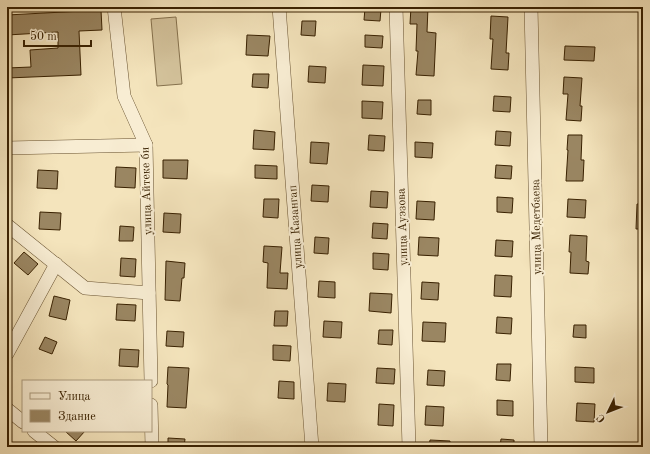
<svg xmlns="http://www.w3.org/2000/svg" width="650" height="454" font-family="'Old Standard TT',serif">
<rect width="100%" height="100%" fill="#f4e4bc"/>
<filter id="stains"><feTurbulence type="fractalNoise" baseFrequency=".005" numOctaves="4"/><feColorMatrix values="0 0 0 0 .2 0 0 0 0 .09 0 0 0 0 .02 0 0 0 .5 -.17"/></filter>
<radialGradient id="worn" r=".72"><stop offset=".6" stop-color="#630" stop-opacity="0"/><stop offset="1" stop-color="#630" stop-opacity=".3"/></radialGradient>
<!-- green -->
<path fill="#d4c39c" stroke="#86724e" d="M176,17L182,84L157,86L151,19Z"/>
<!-- building -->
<g fill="#9a8662" stroke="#392101">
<path d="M411,7H428L427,32L436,33L434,76L416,75L418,51H416L417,24H410Z"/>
<path d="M365,8L381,9L380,21L364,20Z"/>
<path d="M101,10L102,30L79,31L81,75L7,78V68L31,67L30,50L58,48V32L7,35V15Z"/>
<path d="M491,16L508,17L506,53H509L508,70L491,69L493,39H490Z"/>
<path d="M302,21H316L315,36L301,35Z"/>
<path d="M247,35L270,36L268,56L246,55Z"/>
<path d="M365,35L383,36L382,48L365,47Z"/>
<path d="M565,46L595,47L594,61L564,60Z"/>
<path d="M363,65L384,66L383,86L362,85Z"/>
<path d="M309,66L326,67L325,83L308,82Z"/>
<path d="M253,74H269L268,88L252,87Z"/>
<path d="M564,77L582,78L580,106H582L581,121L566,120L568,94H563Z"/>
<path d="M494,96L511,97L510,112L493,111Z"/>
<path d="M418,100H431V115L417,114Z"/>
<path d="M362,101L383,102L382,119L362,118Z"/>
<path d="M254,130L275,132L274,150L253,149Z"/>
<path d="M496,131L511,132L510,146L495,145Z"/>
<path d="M369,135L385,136L384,151L368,150Z"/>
<path d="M568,135H582L581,160H584L583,181H566L568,150H567Z"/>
<path d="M311,142L329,143L327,164L310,163Z"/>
<path d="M415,142L433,143L432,158L415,157Z"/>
<path d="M163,160H188L187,179L163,178Z"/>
<path d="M255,165L277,166V179L255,178Z"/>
<path d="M496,165L512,166L511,179L495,178Z"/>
<path d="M116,167L136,168L135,188L115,187Z"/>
<path d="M38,170L58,171L57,189L37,188Z"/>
<path d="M312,185L329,186L328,202L311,201Z"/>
<path d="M371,191L388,192L387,208L370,207Z"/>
<path d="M497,197L513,198L512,213L497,212Z"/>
<path d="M264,199H279L278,218L263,217Z"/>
<path d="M568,199L586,200L585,218L567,217Z"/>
<path d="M417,201L435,202L434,220L416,219Z"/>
<path d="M637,204H643V229H636Z"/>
<path d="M40,212L61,213L60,230L39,229Z"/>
<path d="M164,213L181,214L180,233L163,232Z"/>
<path d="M373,223L388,224L387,239L372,238Z"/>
<path d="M120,226L134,227L133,241H119Z"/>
<path d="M570,235L587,236L586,261L589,262L588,274L570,273L571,252H569Z"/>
<path d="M315,237L329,238L328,254L314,253Z"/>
<path d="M419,237L439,238L438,256L418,255Z"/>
<path d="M496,240L513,241L512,257L495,256Z"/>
<path d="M264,246L282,247L280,273H288L287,289L267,288L268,263L263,262Z"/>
<path d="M24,252L38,264L28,275L14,263Z"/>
<path d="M373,253L389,254L388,270L373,269Z"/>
<path d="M121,258L136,259L135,277L120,276Z"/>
<path d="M166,261L185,263L184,278H182L180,301L165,300Z"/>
<path d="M495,275L512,276L511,297L494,296Z"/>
<path d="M319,281L335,282V298L318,297Z"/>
<path d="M422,282L439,283L438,300L421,299Z"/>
<path d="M370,293L392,294L391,313L369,311Z"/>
<path d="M54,296L70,300L66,320L49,316Z"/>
<path d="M117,304L136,305L135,321L116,320Z"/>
<path d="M275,311H288L287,326H274Z"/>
<path d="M497,317L512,318L511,334L496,333Z"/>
<path d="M324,321L342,322L341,338L323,337Z"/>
<path d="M423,322L446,323L445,342L422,341Z"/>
<path d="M574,325H586V338L573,337Z"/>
<path d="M379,330H393L392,345L378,344Z"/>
<path d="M167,331L184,332L183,347L166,346Z"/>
<path d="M45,337L57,342L52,354L39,349Z"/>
<path d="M273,345L291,346L290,361L273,360Z"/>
<path d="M120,349L139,350L138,367L119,366Z"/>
<path d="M497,364H511L510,381L496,380Z"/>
<path d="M168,367L189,368L186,408L167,407L168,385L167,384Z"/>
<path d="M575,367L594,368V383L575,382Z"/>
<path d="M377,368L395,369L394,384L376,383Z"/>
<path d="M428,370L445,371L444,386L427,385Z"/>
<path d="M279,381L294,382V399L278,398Z"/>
<path d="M328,383L346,384L345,402L327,401Z"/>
<path d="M497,400L513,401V416L497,415Z"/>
<path d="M577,403L595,404L594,422L576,421Z"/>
<path d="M379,404L394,405L393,426L378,425Z"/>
<path d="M426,406L444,407L443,426L425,425Z"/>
<path d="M65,431H85L76,441Z"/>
<path d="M168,438L185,439L184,447H168Z"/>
<path d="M501,439L514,440V447H500Z"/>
<path d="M430,440L450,441V447H429Z"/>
</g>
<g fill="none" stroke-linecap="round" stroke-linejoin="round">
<!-- minor casing -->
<g stroke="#685230" stroke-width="14">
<g id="minor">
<path d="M114,7L124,96L146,145L151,381"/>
<path d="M279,7L312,447"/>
<path d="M396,7L409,447"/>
<path d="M531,7L541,447"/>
<path d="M7,148L146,145"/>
<path d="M7,225L85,288L149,293"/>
<path d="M7,354L56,264"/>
<path d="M151,405L152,447"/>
<path d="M7,409L23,422"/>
<path d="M34,431L54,447"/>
</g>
</g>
<!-- minor -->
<use href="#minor" stroke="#f8edd3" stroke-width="13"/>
</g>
<g text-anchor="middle" stroke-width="4" stroke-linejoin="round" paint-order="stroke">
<!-- street labels -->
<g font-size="12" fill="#392101" stroke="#f8edd3">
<text transform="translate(146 191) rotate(-92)" y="4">улица Айтеке би</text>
<text transform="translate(295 227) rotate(-94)" y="4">улица Казангап</text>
<text transform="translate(402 227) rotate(-92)" y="4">улица Ауэзова</text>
<text transform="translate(536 227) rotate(-91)" y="4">улица Медетбаева</text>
</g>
</g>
<!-- margin -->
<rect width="650" height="454" fill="none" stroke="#f4e4bc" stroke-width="24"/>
<rect x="8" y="8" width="634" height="438" fill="none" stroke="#392101" stroke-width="2"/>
<rect x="12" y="12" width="626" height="430" fill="none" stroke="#392101"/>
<!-- legend -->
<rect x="22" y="380" width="130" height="52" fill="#f8edd3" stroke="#ac9b7f"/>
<rect x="30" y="393" width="20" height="6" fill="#f8edd3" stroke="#ac9b7f"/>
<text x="58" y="400" font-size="12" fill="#392101">Улица</text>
<rect x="30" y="410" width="20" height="12" fill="#9a8662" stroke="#ac9b7f"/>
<text x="58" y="420" font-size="12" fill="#392101">Здание</text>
<!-- north arrow -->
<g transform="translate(608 412) rotate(227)" stroke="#f8edd3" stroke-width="3" paint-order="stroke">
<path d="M0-3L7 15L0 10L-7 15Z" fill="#392101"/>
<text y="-6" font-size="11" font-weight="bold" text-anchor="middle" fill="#392101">С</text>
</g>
<!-- scale -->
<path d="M24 40v6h67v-6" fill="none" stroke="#392101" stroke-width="2"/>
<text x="30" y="40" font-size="12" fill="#392101" stroke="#f8edd3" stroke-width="3" paint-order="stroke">50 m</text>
<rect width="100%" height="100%" filter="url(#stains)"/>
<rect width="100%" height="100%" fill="url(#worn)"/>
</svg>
